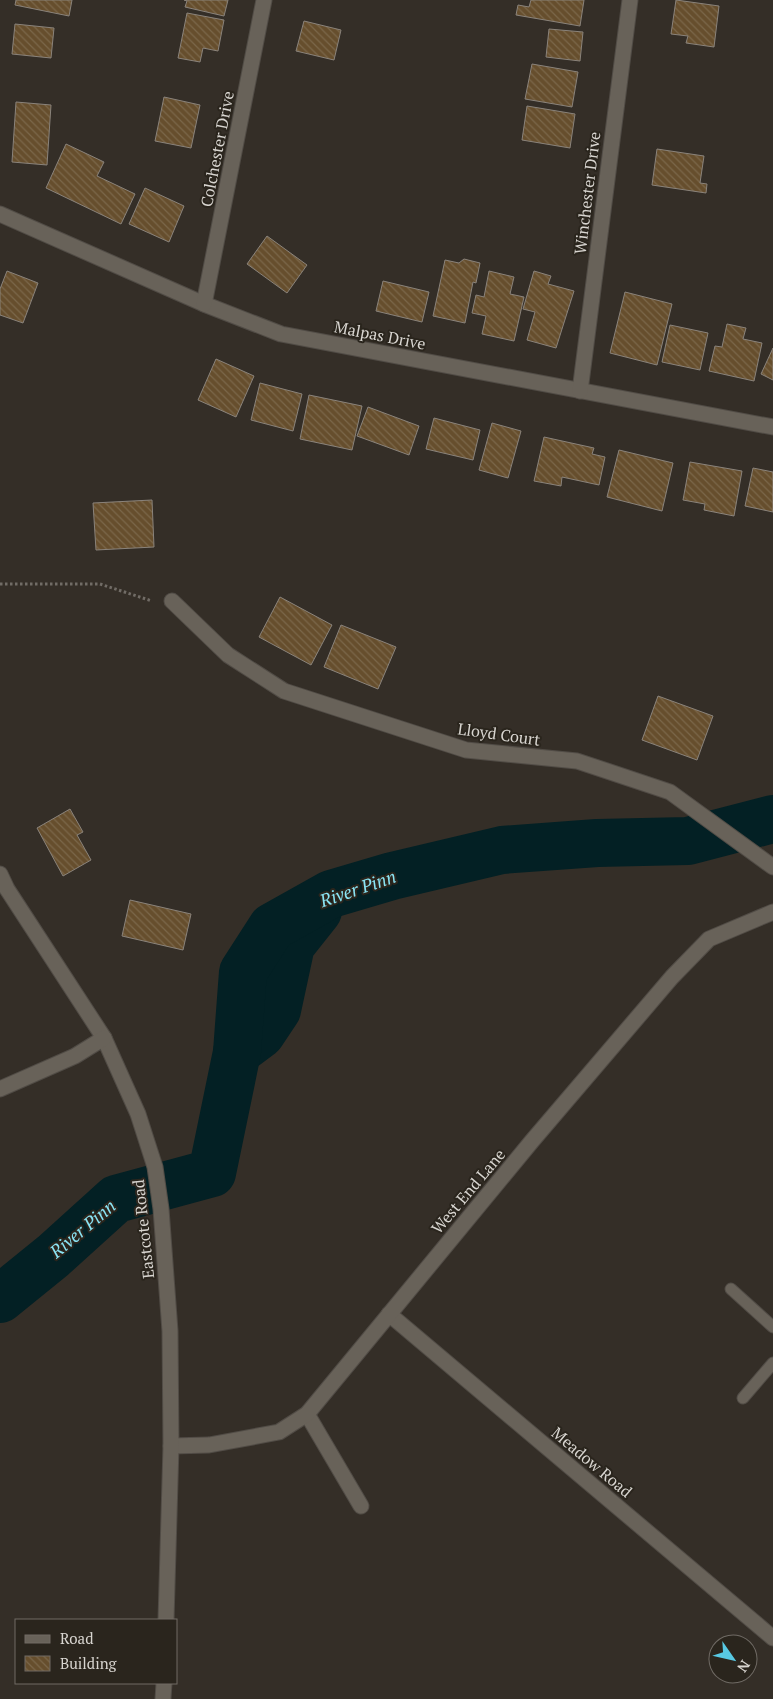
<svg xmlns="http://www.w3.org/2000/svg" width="773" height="1699" font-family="'PT Serif',serif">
<defs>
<pattern id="building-back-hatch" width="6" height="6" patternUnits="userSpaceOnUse" patternTransform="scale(1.25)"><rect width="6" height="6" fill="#664e2d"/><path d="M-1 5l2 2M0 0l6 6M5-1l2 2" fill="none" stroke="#7b674a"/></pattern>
</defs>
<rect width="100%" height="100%" fill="#342e27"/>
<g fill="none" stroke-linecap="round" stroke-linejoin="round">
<!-- river -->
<g stroke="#032024" stroke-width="48">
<path d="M237,1052L261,1034L277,1010L291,945L318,911"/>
<path d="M0,1299L53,1256L116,1199L212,1173L237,1052L243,972L272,927L331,894L392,876L502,850L597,843L688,841L773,819"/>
</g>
</g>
<!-- building -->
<g fill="url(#building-back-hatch)" stroke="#8a837b">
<path d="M16,0H72L69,16L15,5Z"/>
<path d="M184,0H228L224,16L185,7L187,1Z"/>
<path d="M531,0H584L580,26L516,15L518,5L529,7Z"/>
<path d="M676,0L719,6L714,47L686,43L688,36L671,34Z"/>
<path d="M187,13L224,20L218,51L203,48L200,62L178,58Z"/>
<path d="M304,21L341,30L334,60L296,51Z"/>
<path d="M15,24L54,28L51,58L12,54Z"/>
<path d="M549,29L583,32L580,61L546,57Z"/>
<path d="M532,64L578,72L572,107L525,99Z"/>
<path d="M164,97L200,105L191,148L155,141Z"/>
<path d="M16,102L51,105L47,165L12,162Z"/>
<path d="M527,106L575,114L570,148L522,140Z"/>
<path d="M66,144L104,162L97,176L135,194L121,224L46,188Z"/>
<path d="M657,149L704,156L700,183L707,184L706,193L652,185Z"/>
<path d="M145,188L184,206L169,242L129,224Z"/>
<path d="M267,236L307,265L287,293L247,264Z"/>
<path d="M464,259L480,263L476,283L473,282L465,323L433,316L445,260L459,263Z"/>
<path d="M7,271L38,283L23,323L0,315V289Z"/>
<path d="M489,271L514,277L510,294L524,297L514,341L482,334L486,316L472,313L476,295L484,297Z"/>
<path d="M534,271L551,276L548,284L574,291L556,348L527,340L535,312L523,309Z"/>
<path d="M383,281L429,292L422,322L376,311Z"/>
<path d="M625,292L672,304L657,365L610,353Z"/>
<path d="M727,324L746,328L743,339L762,343L754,381L709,371L715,346L722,347Z"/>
<path d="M670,325L708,333L700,370L662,362Z"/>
<path d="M773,348V380L761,374Z"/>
<path d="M216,359L254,376L236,417L198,400Z"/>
<path d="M260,383L302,394L293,431L251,420Z"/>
<path d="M309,395L362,406L352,450L300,439Z"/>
<path d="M368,407L419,426L409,455L357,436Z"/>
<path d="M434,418L480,430L473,460L426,449Z"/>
<path d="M492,423L521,431L508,478L479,470Z"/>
<path d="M544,437L594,448L592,454L605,457L599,485L562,477L561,486L534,481Z"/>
<path d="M619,450L673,463L662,511L607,497Z"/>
<path d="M690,462L742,471L734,516L704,510L705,504L683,500Z"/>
<path d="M753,468L773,472V512L745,506Z"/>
<path d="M152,500L154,547L96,550L93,503Z"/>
<path d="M280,597L332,625L311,665L259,637Z"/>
<path d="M341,625L396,647L378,689L324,667Z"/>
<path d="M658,696L713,716L697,760L642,740Z"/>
<path d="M70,809L83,832L77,835L91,860L63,876L37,828Z"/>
<path d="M130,900L191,914L183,950L122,936Z"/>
</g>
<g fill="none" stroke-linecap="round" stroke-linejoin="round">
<!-- lane casing -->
<g stroke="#514c46" stroke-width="13">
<g id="lane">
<path d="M731,1289L773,1327"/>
<path d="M743,1398L773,1363"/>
</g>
</g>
<!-- street casing -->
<g stroke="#514c46" stroke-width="17">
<g id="street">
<path d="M0,214L204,304L281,334L773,427"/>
<path d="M204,304L264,0"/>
<path d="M580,391L630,0"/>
<path d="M172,601L228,655L284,691L466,750L577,761L670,792L773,867"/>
<path d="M389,1314L773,1638"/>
<path d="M307,1414L361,1506"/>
<path d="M171,1446L209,1445L279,1432L307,1414L532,1141L672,977L709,939L773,912"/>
</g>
</g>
<!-- secondary casing -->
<g stroke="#514c46" stroke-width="17">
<g id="secondary">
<path d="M0,874L7,889L104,1038L138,1114L155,1167L161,1209L170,1331L171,1446L166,1620"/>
<path d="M0,1089L75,1056L104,1038"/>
<path d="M163,1699L164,1683"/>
</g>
</g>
<!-- path -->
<path stroke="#716c66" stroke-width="3" stroke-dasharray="2.5 2.5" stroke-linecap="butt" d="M0,584H100L152,601"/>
<!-- lane -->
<use href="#lane" stroke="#686259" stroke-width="11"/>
<!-- street -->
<use href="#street" stroke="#686259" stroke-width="15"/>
<!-- secondary -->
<use href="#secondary" stroke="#686259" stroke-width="15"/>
</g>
<g text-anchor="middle" stroke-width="4" stroke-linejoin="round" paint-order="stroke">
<!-- street labels -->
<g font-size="16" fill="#d8d5d0" stroke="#2a251d">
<text transform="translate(217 149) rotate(-79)" y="6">Colchester Drive</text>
<text transform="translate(587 193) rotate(-83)" y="6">Winchester Drive</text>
<text transform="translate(380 335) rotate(11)" y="6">Malpas Drive</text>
<text transform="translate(499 734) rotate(8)" y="6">Lloyd Court</text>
<text transform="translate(468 1191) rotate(-50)" y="6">West End Lane</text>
<text transform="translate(143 1229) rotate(-96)" y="6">Eastcote Road</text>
<text transform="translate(592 1462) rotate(40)" y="6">Meadow Road</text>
</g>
<!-- water labels -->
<g font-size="18" font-style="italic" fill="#8ae4f4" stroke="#2a251d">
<text transform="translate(358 889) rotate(-19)" y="6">River Pinn</text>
<text transform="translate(83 1229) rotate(-40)" y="6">River Pinn</text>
</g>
</g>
<!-- legend -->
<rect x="15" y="1619" width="162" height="65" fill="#2a251d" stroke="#706b65"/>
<rect x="25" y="1635" width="25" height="8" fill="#686259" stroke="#706b65"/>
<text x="60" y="1644" font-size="15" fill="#d8d5d0">Road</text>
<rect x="25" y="1656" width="25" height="15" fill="url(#building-back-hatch)" stroke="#706b65"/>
<text x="60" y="1669" font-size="15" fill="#d8d5d0">Building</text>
<!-- north arrow -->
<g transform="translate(733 1659) rotate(124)"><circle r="24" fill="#2a251d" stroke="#706b65"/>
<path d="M0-4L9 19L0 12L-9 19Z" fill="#58c9e3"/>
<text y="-8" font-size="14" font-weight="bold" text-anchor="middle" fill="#d8d5d0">N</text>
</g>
</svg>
